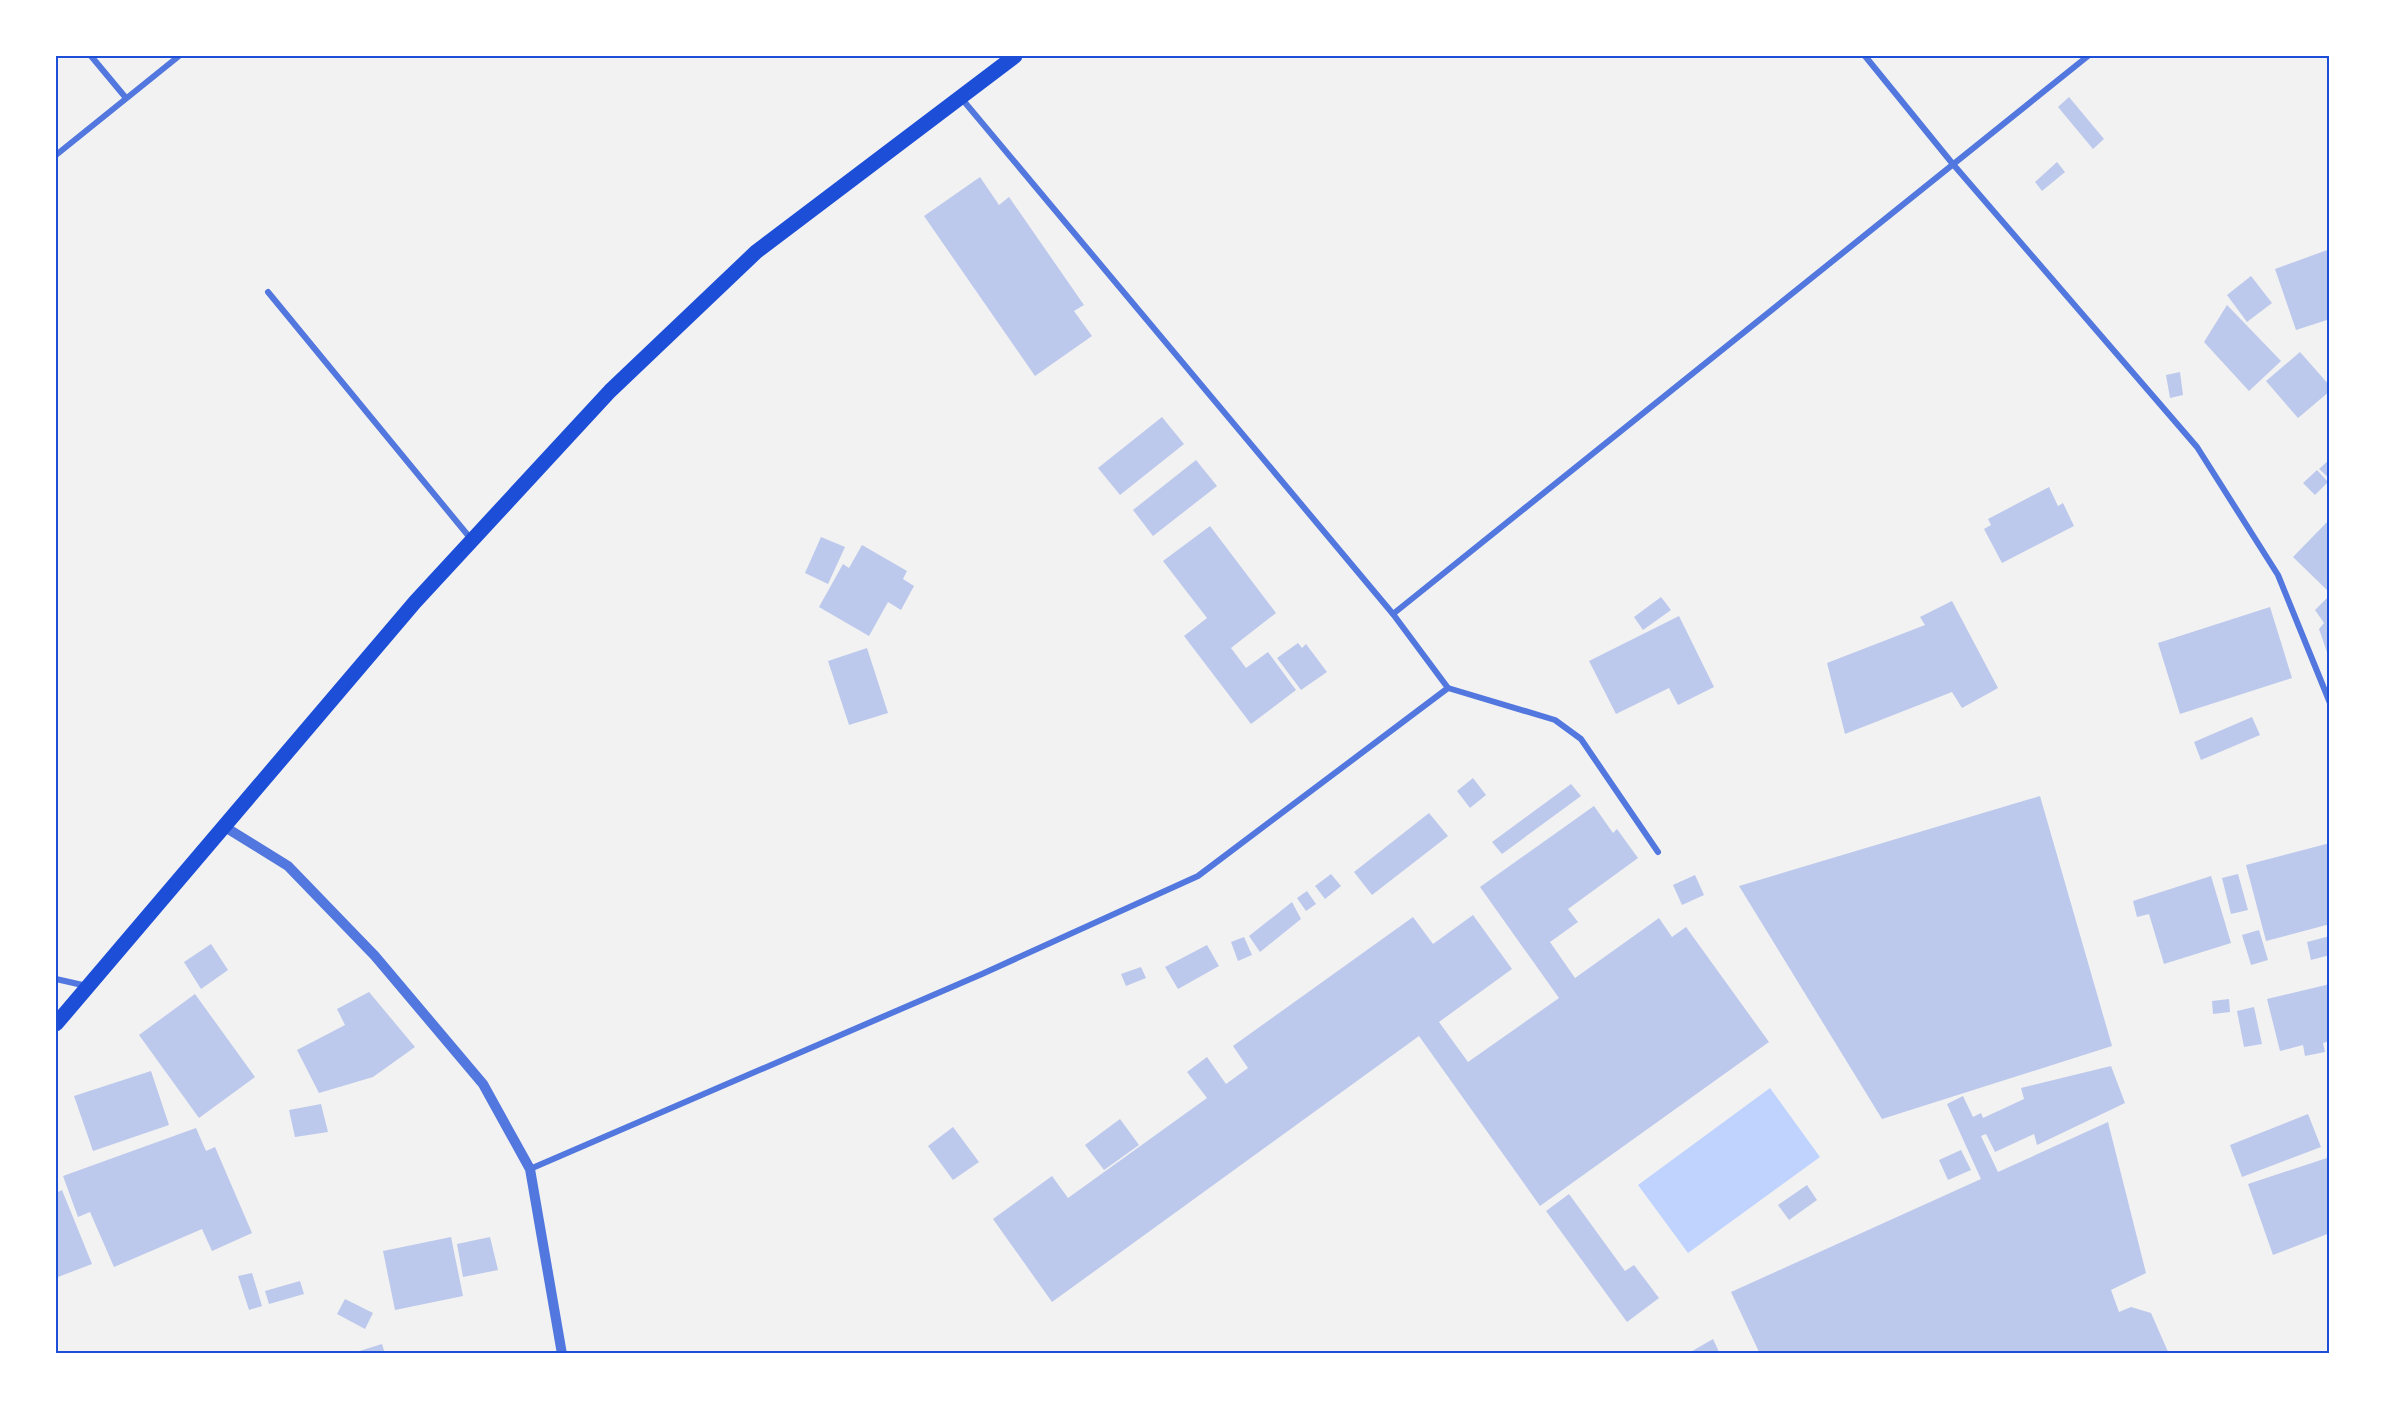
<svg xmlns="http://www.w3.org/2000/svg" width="2385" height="1409" font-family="'Sofia Sans Condensed',sans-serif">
<rect width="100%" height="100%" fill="#f2f2f2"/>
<!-- water -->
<path fill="#bfd3fe" d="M1770,1088L1820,1157L1688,1253L1638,1185Z"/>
<!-- building -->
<g fill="#bdc9ec">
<path d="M2069,97L2104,139L2093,149L2058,107Z"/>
<path d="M2057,162L2065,172L2042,191L2035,182Z"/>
<path d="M980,177L999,205L1009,197L1084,305L1074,311L1092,336L1035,376L924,216Z"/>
<path d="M2330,249V319L2296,330L2275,269Z"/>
<path d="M2251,276L2272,303L2247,322L2227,295Z"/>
<path d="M2227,305L2281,361L2249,391L2204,342Z"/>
<path d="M2300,352L2330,386V391L2298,418L2266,381Z"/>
<path d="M2180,372L2183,395L2170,398L2166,375Z"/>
<path d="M1162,417L1184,444L1120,495L1098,468Z"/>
<path d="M2330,459V479L2319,469Z"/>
<path d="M1196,460L1217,486L1153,536L1133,510Z"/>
<path d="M2317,470L2328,482L2315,495L2303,483Z"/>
<path d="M2049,487L2058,506L2063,503L2074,526L2002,563L1984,529L1991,525L1988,519Z"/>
<path d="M2330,519V590L2328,591L2293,557Z"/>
<path d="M1210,526L1276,613L1231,648L1246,668L1268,652L1296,690L1251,724L1184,636L1207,618L1163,561Z"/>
<path d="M821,537L845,547L828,584L805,573Z"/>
<path d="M862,545L907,571L903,579L914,586L901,610L888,602L869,636L819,607L843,564L849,568Z"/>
<path d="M2330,595V658H2329L2319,629L2324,623L2315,610Z"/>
<path d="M1661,597L1671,610L1643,630L1634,617Z"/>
<path d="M1952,601L1998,688L1962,708L1952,692L1845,734L1827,663L1925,625L1920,617Z"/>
<path d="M2270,607L2292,678L2180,714L2158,643Z"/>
<path d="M1679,616L1714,687L1678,705L1669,688L1616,714L1589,661Z"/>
<path d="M1298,643L1302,648L1306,644L1327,672L1301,690L1277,658Z"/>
<path d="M867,648L888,713L849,725L828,661Z"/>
<path d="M2252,717L2260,735L2201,760L2194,742Z"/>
<path d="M1473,778L1486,795L1470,808L1457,791Z"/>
<path d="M1571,784L1581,796L1502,854L1492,842Z"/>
<path d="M2040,796L2112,1046L1882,1119L1739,886Z"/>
<path d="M1594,806L1613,833L1617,829L1638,858L1568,909L1578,922L1550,942L1575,978L1659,918L1672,937L1686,927L1769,1042L1540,1206L1419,1036L1052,1302L993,1219L1052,1176L1068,1198L1207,1098L1187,1072L1207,1057L1226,1084L1248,1068L1233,1046L1413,917L1433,944L1473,915L1512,969L1439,1022L1468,1062L1559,998L1480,887Z"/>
<path d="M1429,813L1448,836L1372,895L1354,872Z"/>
<path d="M2330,843V924L2266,941L2246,865Z"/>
<path d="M1331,874L1341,886L1325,899L1315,886Z"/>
<path d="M2238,874L2248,910L2231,914L2222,878Z"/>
<path d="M1695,875L1704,895L1682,905L1673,885Z"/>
<path d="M2211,876L2231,943L2164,964L2149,914L2137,917L2133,901Z"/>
<path d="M1307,891L1316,904L1306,911L1297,898Z"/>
<path d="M1292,902L1301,919L1260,952L1249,936Z"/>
<path d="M2259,930L2268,960L2251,965L2242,935Z"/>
<path d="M2330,936V955L2311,960L2307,942Z"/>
<path d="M1244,937L1252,955L1238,961L1231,942Z"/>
<path d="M211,944L228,970L201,989L184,962Z"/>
<path d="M1207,945L1219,966L1178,989L1165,967Z"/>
<path d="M1141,967L1146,978L1126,986L1121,974Z"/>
<path d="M2330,984V1041L2323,1043L2325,1052L2305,1056L2303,1045L2280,1051L2267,999Z"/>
<path d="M369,992L415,1047L373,1077L319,1093L297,1050L345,1025L337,1009Z"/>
<path d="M195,994L255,1077L199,1118L139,1035Z"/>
<path d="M2229,999L2230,1012L2213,1014L2212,1001Z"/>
<path d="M2254,1007L2262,1044L2244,1047L2237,1011Z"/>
<path d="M2111,1066L2125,1103L2037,1145L2034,1134L1995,1152L1986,1134L1981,1136L1998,1172L2108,1122L2146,1273L2111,1290L2119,1312L2131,1307L2151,1313L2169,1354H1760L1731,1292L1981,1179L1947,1104L1963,1096L1973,1117L1981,1113L1983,1118L2024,1099L2021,1088Z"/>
<path d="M151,1071L169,1125L93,1151L74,1096Z"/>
<path d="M321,1104L328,1132L295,1137L289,1110Z"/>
<path d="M2308,1114L2321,1147L2242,1177L2230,1145Z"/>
<path d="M1120,1119L1139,1145L1104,1170L1085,1145Z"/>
<path d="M953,1127L979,1162L953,1180L928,1146Z"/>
<path d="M196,1128L206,1151L215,1147L252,1233L212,1251L202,1229L114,1267L90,1212L78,1217L63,1176Z"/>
<path d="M1961,1150L1971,1170L1948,1180L1939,1160Z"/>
<path d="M2330,1157V1233L2273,1255L2248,1184Z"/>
<path d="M1807,1185L1817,1200L1789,1220L1778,1205Z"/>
<path d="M62,1190L92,1264L58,1277L56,1271V1193Z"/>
<path d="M1569,1194L1625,1271L1634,1265L1659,1298L1627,1322L1546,1211Z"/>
<path d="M451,1237L463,1296L395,1310L383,1251Z"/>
<path d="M490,1237L498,1270L463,1277L457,1244Z"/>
<path d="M252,1273L262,1306L249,1310L238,1276Z"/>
<path d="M300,1281L304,1294L269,1304L265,1291Z"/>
<path d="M345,1299L373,1313L365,1329L337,1314Z"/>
<path d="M1713,1339L1720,1354H1687Z"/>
<path d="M382,1344L385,1354H353V1353Z"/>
</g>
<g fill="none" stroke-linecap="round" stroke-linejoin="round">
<!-- minor -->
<g stroke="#5277de" stroke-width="6">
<path d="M91,56L126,98"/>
<path d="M1865,56L1952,163L2197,447L2278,575L2330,703"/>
<path d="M2329,56H2330"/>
<path d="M962,99L1393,614"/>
<path d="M56,155L179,56"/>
<path d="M268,292L471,539"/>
<path d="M1448,688L1555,720L1581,739L1658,852"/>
<path d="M56,979L87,986"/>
<path d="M530,1169L982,974L1198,876L1448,688L1393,614L2088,56"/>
</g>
<!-- tertiary -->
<path stroke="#5277de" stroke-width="10" d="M225,827L288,866L375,956L483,1084L530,1169L562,1354"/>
<!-- primary -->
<path stroke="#1d4ed8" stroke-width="15" d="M56,1024L415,602L610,391L756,252L1015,56"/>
</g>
<!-- border -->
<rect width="2385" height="1409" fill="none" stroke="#ffffff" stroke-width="114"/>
<rect x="57" y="57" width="2271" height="1295" fill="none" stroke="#1d4ed8" stroke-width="2"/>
</svg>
